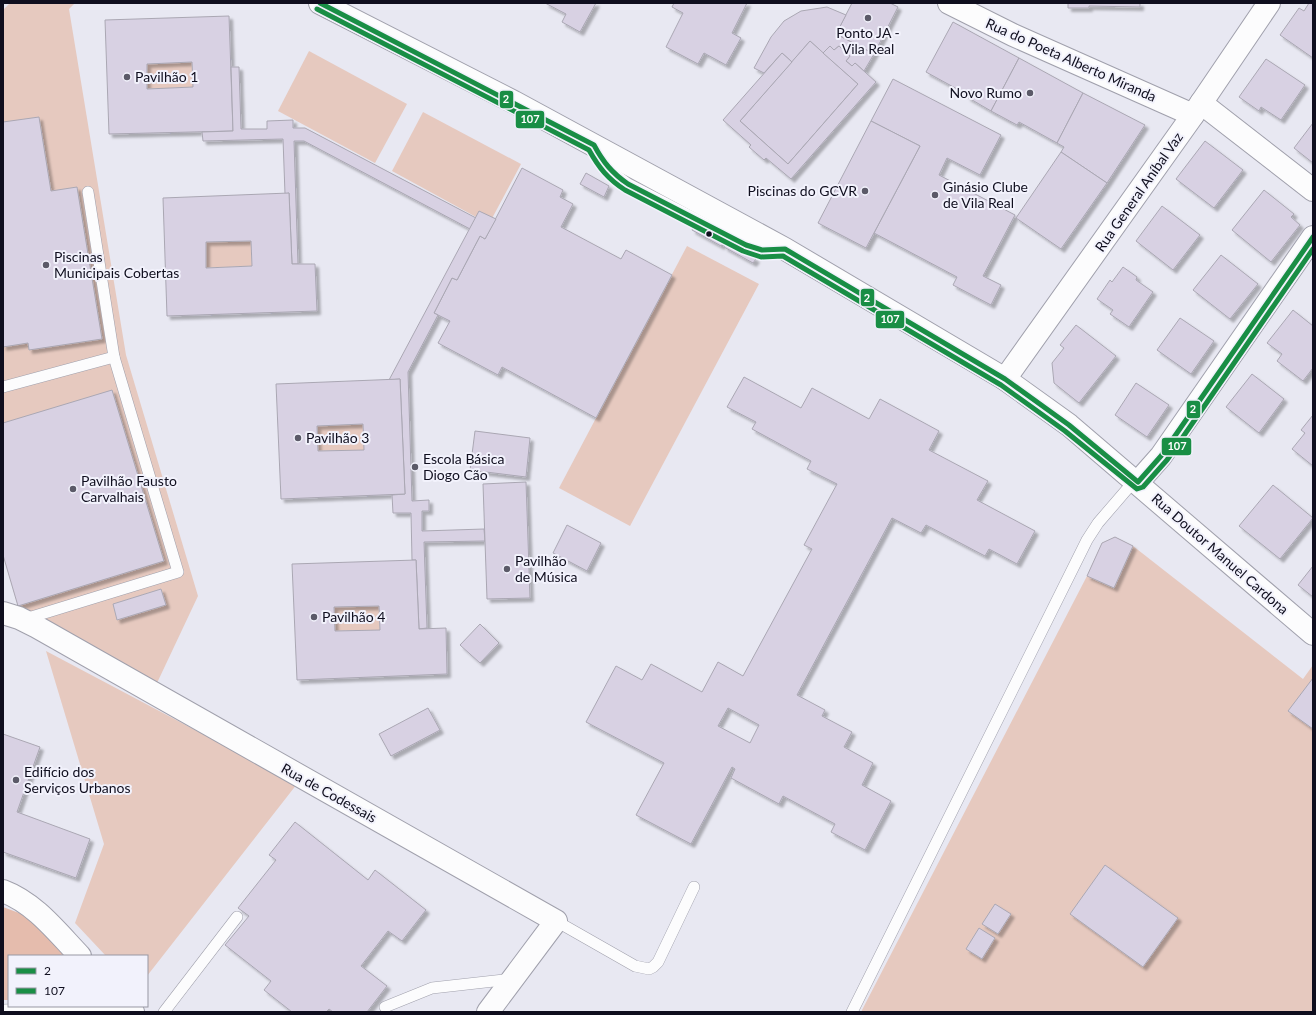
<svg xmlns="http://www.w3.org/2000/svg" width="1316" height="1015" font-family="Lato,sans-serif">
<defs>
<filter id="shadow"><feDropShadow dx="3.5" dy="3.5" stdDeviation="1" flood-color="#0004"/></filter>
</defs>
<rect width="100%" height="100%" fill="#e8e8f2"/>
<!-- green -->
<g fill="#e6c9bf" fill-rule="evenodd">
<path d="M10,3H75L69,9L126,355L198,596L157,683L18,606L3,555V10ZM161,589L166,605L117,620L113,604Z"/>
<path d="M309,51L407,104L375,163L278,111Z"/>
<path d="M192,62L193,87L147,89V64Z"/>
<path d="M423,112L521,164L489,224L392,171Z"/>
<path d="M251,241L252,266L206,268V242Z"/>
<path d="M687,246L759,284L630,526L559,488Z"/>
<path d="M363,424L364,450L318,451L317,426Z"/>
<path d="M1115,537L1133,546L1303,679L1313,665V1012H861L1087,576L1102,543Z"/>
<path d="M379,606L380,630L335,631L334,607Z"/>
<path d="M46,651L297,784L147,976V956H106L75,923L104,844Z"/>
</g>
<!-- forest -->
<path fill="#e5bcad" d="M3,907L27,916L73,956H9V1000H3Z"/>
<!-- building -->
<g fill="#d8d1e3" stroke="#aaa7b3" fill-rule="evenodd" filter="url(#shadow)">
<path d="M545,3H596L580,32L562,22L566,14Z"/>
<path d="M674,3H747L732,33L741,38L726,65L704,53L698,64L666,47L683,13L672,7Z"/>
<path d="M852,3H890L898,7L874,54L836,34Z"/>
<path d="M1068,3H1140V7L1089,6V8H1068Z"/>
<path d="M1309,3H1313V58L1280,35L1299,8L1304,11Z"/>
<path d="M827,7L846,15L836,34L874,54L864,71L855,63L852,66L846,61L850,56L839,46L834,50L830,46L823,53L810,41L792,62L782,53L764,73L754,68L771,37L784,21L801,11Z"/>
<path d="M229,16L233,131L109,134L105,20ZM192,62L193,87L147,89V64Z"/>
<path d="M953,22L1019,58L991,111L967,97L968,95L926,72Z"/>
<path d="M810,41L858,84L788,164L740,121Z"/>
<path d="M830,46L834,50L839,46L850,56L846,61L852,66L855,63L876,82L791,179L766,158L764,160L749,147L751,145L723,120L782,53L792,62L740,121L788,164L858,84L823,53Z"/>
<path d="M1019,58L1083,93L1057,143L1019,122L1017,125L991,111Z"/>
<path d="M1266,59L1305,85L1281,120L1261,107L1259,111L1239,97Z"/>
<path d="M231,67H239L241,129H267V121L293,120V128H305L476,218L470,229L304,141H294L298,264H292L289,193L285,194L283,139L203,141L202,132L233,131Z"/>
<path d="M893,79L1001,135L980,175L947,158L939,175L1015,215L983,276L1001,285L991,305L953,285L957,277L874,233L920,146L871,121Z"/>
<path d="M1083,93L1145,125L1107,183L1061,152L1064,147L1057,143Z"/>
<path d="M39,117L51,191L77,187L102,339L29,350L28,343L3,347V122Z"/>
<path d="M871,121L920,146L866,248L818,223Z"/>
<path d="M1313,123V163L1294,148Z"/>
<path d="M1205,141L1243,170L1214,208L1176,179Z"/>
<path d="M1061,152L1107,183L1061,249L1016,218Z"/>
<path d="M522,168L563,190L560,197L573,204L561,227L621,259L626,250L672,275L596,418L502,367L498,375L438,343L450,321L434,313L452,278L457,280L480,236L485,239Z"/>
<path d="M586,173L609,186L604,197L580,184Z"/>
<path d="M1264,190L1294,214L1291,217L1300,225L1271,262L1232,230Z"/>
<path d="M289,193L292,264H315L317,311L167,316L163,198ZM251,241L252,266L206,268V242Z"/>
<path d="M1162,206L1200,235L1173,270L1136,241Z"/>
<path d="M479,211L496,219L485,239L480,236L457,280L452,278L434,313L438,315L408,372L412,501L429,500V511H422V531L484,529L485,541L424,542L427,628L419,629L416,560H412L411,513H393L392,495L405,494L400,379L389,380Z"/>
<path d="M694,226L724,242L721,246L692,230Z"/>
<path d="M726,243L756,259L753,263L724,247Z"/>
<path d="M1221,255L1258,284L1230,319L1193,290Z"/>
<path d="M1123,267L1137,277L1136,280L1153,292L1129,327L1110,314L1113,310L1097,299L1110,280L1112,282Z"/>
<path d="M1293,310L1313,326V368L1303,381L1277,361L1282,354L1267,343Z"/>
<path d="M1180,318L1214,341L1191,374L1157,350Z"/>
<path d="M1076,325L1116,356L1079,403L1054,383L1052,363L1064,348L1060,345Z"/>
<path d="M1252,374L1284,399L1259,433L1226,407Z"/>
<path d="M744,377L801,408L812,388L869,419L880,399L939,431L929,450L988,481L977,500L1035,531L1017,564L989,549L985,556L926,525L921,533L892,518L797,695L825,710L822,716L852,732L844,747L873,763L862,785L891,801L865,850L831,832L835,824L783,796L779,804L731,778L735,769L732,767L691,844L636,815L664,763L586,722L616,666L642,680L651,664L702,692L718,662L743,676L812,549L804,545L837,484L807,469L811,461L752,429L756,422L727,407ZM728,708L759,725L750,743L718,726Z"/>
<path d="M400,379L405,494L281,499L276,384ZM363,424L364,450L318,451L317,426Z"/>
<path d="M1136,383L1169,405L1147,437L1115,415Z"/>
<path d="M112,390L164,561L18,606L3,555V423Z"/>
<path d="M1313,415V466L1292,449L1305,433L1301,430Z"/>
<path d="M475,431L530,438L526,477L470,470Z"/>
<path d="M526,482L530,598L487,599L483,484Z"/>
<path d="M1273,485L1313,518L1280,559L1239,526Z"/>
<path d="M567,525L601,543L587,571L553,553Z"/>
<path d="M1115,537L1133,546L1114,588L1087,576L1102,543Z"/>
<path d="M416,560L419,629L446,628L447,674L297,680L292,564ZM379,606L380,630L335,631L334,607Z"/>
<path d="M1313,566V597L1298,585Z"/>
<path d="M161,589L166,605L117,620L113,604Z"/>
<path d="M480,624L499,643L480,663L460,645Z"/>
<path d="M1313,678V729L1288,711Z"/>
<path d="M428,708L440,730L391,756L379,734Z"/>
<path d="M3,734L40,747L17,812L90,839L76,878L3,852Z"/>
<path d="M295,822L368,880L375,870L426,910L402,941L388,931L361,966L387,986L367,1012H333L329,1009L326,1012H292L264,990L271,981L225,945L249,916L238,908L276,860L269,855Z"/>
<path d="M1105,865L1178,918L1143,967L1070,914Z"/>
<path d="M995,904L1011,914L998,934L982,924Z"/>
<path d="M979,928L995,938L982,959L966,949Z"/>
</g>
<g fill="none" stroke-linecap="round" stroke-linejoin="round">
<!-- service casing -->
<g stroke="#a0a0ac" stroke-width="12">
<g id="service">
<path d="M597,151L613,173L628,184L746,245L762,250H779"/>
<path d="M3,387L114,357"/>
<path d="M25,619L178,572L114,357L88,192"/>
<path d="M556,921L635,966L649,969L653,967L658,962L694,887"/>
<path d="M385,1007L432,988L512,979"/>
<path d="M3,1010L127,1006"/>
<path d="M164,1012L237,917"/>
<path d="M852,1012L1087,540L1098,523L1135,480"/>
</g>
</g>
<!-- minor casing -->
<g stroke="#a0a0ac" stroke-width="24">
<g id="minor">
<path d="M320,3L514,102L785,249L1005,379L1069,425L1313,634"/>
<path d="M949,3L1013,35L1193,115"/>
<path d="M1201,103L1313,190"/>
<path d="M1005,379L1193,115L1269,3"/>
<path d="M1138,482L1161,456L1313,237"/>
<path d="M3,613L19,618L37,627L556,921L488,1012"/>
<path d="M3,891C35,903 57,932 80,956"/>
<path d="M127,1006L133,1012"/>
</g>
</g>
<!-- service -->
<use href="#service" stroke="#fcfcfd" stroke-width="11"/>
<!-- minor -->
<use href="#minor" stroke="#fcfcfd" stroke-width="22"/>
<!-- bus-1 casing -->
<g stroke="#f2f2fc" stroke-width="8">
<path id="bus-1" d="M320,3L594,145C603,162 612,173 628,184L746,245L762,250L785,249L1005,379L1069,425L1138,482L1161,456L1313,237"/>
</g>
<!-- bus-2 casing -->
<g stroke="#f2f2fc" stroke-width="8">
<path id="bus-2" d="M317,9L589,150C599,168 608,179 625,190L743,251L761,257L783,256L1001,385L1065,431L1137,489L1143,487L1167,460L1313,249"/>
</g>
<!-- bus-1 -->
<use href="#bus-1" stroke="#198e45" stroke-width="5"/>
<!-- bus-2 -->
<use href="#bus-2" stroke="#198e45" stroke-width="5"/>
</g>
<!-- markers -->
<g fill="#5b5a68" stroke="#f2f2fc" stroke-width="1.5">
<circle cx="868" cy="18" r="4"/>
<circle cx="127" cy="77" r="4"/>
<circle cx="1030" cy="93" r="4"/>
<circle cx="865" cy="191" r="4"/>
<circle cx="935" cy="195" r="4"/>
<circle cx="46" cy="265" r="4"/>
<circle cx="298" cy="438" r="4"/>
<circle cx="415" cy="467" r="4"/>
<circle cx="73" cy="489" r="4"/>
<circle cx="507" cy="569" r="4"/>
<circle cx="314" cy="617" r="4"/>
<circle cx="16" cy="780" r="4"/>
</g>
<circle fill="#0f0e1e" stroke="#f2f2fc" stroke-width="1.5" cx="709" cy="234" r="3.5"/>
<g text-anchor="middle" stroke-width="4" stroke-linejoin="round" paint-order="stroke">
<!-- poi labels -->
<g font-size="14" fill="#0f0e1e" stroke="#f2f2fc" text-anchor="start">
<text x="868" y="38" text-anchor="middle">Ponto JA -<tspan x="868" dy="16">Vila Real</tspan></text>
<text x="135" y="82">Pavilhão 1</text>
<text x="1022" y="98" text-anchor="end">Novo Rumo</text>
<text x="943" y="192">Ginásio Clube<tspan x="943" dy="16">de Vila Real</tspan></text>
<text x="857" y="196" text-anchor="end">Piscinas do GCVR</text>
<text x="54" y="262">Piscinas<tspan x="54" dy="16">Municipais Cobertas</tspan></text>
<text x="306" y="443">Pavilhão 3</text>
<text x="423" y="464">Escola Básica<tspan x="423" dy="16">Diogo Cão</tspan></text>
<text x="81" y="486">Pavilhão Fausto<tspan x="81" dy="16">Carvalhais</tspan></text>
<text x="515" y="566">Pavilhão<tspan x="515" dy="16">de Música</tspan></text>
<text x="322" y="622">Pavilhão 4</text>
<text x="24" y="777">Edifício dos<tspan x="24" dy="16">Serviços Urbanos</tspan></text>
</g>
<!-- street labels -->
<g font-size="14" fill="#0f0e1e" stroke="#f2f2fc">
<text transform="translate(1071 60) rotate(24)" y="5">Rua do Poeta Alberto Miranda</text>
<text transform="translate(1139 192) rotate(-55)" y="5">Rua General Aníbal Vaz</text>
<text transform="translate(1220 554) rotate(41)" y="5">Rua Doutor Manuel Cardona</text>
<text transform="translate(329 793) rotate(29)" y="5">Rua de Codessais</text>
</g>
</g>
<g stroke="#f2f2fc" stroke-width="1.5">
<rect x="499" y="90" width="15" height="19" rx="4" fill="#198e45"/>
<rect x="515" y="110" width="30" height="19" rx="4" fill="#198e45"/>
<rect x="860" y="288" width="15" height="19" rx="4" fill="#198e45"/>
<rect x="875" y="310" width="30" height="19" rx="4" fill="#198e45"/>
<rect x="1186" y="400" width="15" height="19" rx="4" fill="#198e45"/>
<rect x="1161" y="437" width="31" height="19" rx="4" fill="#198e45"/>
</g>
<g font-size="11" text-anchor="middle" font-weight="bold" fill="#fff">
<text x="506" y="103">2</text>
<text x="530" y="123">107</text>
<text x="867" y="302">2</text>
<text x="890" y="323">107</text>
<text x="1193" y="413">2</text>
<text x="1177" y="450">107</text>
</g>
<!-- border -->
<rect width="1316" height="1015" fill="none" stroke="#0f0e1e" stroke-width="8"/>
<!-- legend -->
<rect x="8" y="955" width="140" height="52" fill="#f2f2fc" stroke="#9797a3"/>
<rect x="16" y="968" width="20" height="6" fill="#198e45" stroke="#9797a3"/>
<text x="44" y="975" font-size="12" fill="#0f0e1e">2</text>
<rect x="16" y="988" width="20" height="6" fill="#198e45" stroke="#9797a3"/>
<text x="44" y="995" font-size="12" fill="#0f0e1e">107</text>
</svg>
